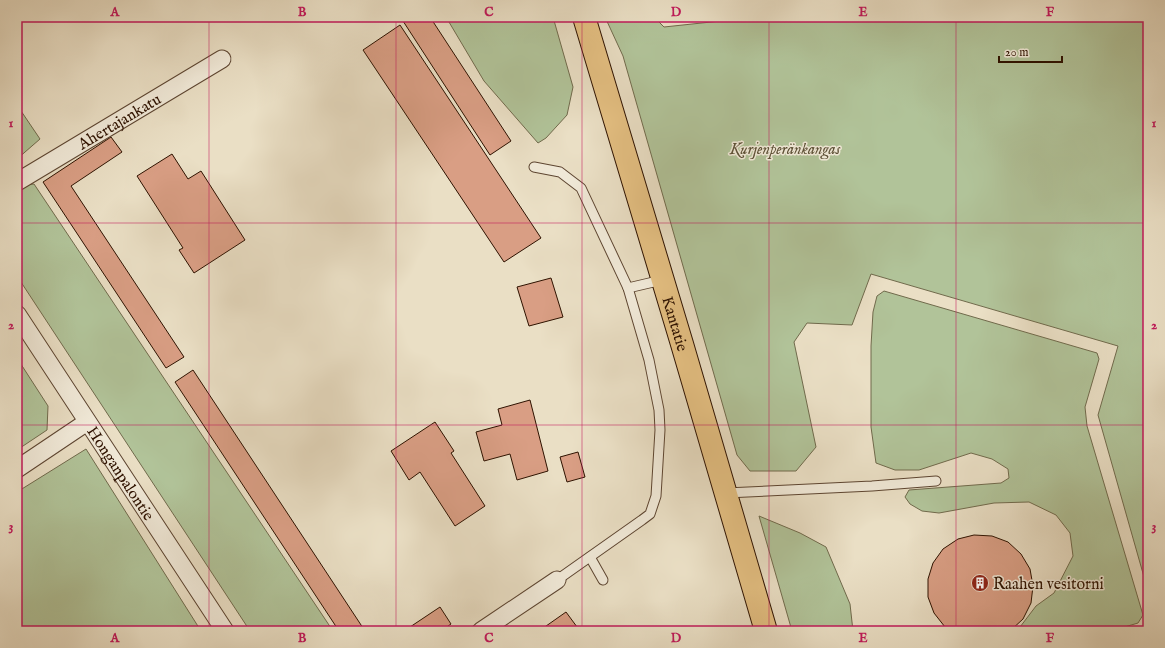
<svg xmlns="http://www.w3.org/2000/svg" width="1165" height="648" font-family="'IM FELL English',serif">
<rect width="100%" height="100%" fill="#eadfc5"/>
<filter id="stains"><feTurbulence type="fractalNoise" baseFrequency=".005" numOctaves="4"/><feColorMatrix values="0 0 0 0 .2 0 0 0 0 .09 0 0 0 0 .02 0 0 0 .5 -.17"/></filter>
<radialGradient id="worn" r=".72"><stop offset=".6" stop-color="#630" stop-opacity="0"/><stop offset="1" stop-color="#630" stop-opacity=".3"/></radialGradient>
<!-- green -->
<g fill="#b1c399" stroke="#706a4c">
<path d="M446,17H553L573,87L567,115L546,138L538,143L484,81Z"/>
<path d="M605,17H654L664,27L758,17H1148V591L1098,415L1118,346L871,274L852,325L807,323L794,342L816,447L796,471H750L737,455L623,56Z"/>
<path d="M17,105L40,139L17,159Z"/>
<path d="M34,184L333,631H250L17,276V190L24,185Z"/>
<path d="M884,291L1097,353L1099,359L1085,407L1087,426L1143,615L1138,623L1111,631H1017L1036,606L1054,593L1073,556L1070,533L1056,515L1029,502L994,503L939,513L922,511L910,504L905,497L909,490L1001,483L1009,478L1008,469L992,459L971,453L919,470H895L876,463L871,427V346L873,312L877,296Z"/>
<path d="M17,358L48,406L47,430L17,450Z"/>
<path d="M86,449L201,631H17V492Z"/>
<path d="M759,516L800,533L826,547L850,604L853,631H792Z"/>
</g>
<!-- building -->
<g fill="#d99e84" stroke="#2e1200">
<path d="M409,17H430L511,141L490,155L403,21Z"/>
<path d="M400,25L541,238L504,262L363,50Z"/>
<path d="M111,137L122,152L71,186L184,357L166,368L43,182Z"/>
<path d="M172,154L188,179L201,171L245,240L194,273L179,250L183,248L137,176Z"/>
<path d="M551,278L563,317L529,326L517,287Z"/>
<path d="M193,370L365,631H339L175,382Z"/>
<path d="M530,400L548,471L517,480L510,454L484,461L476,432L502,425L498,409Z"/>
<path d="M435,422L454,451L451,453L485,506L455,526L420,472L409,480L391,451Z"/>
<path d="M578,452L585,477L567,482L560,457Z"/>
<path d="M974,535L992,536L1008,542L1021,554L1030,569L1033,586L1031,603L1023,619L1010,631H951L945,627L934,613L928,597V579L933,563L943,549L958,539Z"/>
<path d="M440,607L451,624L441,631H404Z"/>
<path d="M566,612L580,631H539Z"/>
</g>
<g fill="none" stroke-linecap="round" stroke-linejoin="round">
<!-- lane casing -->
<g stroke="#5d4531" stroke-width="11">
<g id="lane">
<path d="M534,167L560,172L581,188L628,288L662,280"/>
<path d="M726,493L872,486L936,481"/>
<path d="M590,557L603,580"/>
<path d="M557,580L642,520L650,514L656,496L660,430L659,410L649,360L628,288"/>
</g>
</g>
<!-- street casing -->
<g stroke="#5d4531" stroke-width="19">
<g id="street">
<path id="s1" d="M17,182L222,59"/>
<path id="s2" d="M17,314L225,631"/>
<path d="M17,469L87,422"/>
<path d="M481,631L557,580"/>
</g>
</g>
<!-- primary casing -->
<g stroke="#2e1200" stroke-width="24">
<g id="primary">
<path id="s3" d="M584,17L682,344L766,631"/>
</g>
</g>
<!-- lane -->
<use href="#lane" stroke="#f1ead9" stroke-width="9"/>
<!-- street -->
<use href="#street" stroke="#f1ead9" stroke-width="17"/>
<!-- primary -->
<use href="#primary" stroke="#e5c082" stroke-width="22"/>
</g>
<!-- grid -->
<path fill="none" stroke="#c2185b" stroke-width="1" stroke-opacity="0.55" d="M209,17V631M396,17V631M582,17V631M769,17V631M956,17V631M17,223H1148M17,425H1148"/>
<!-- icons -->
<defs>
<g id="building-disc" transform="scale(0.9)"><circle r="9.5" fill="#8f2418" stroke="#f1ead9"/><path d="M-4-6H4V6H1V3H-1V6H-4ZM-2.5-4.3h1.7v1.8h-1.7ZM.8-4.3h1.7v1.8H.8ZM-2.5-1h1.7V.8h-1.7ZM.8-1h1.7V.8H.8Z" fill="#fff"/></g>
</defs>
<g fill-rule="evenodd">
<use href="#building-disc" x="980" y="583"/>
</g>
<g text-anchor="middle" stroke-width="3" stroke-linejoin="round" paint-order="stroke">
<!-- street labels -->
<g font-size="16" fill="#2e1200" stroke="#f1ead9">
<text dy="6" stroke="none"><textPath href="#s1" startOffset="119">Ahertajankatu</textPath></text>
<text dy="6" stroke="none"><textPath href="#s3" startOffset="320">Kantatie</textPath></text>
<text dy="6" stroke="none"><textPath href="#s2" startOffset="190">Honganpalontie</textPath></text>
</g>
<!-- park labels -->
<g font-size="16" font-style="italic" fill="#5c5036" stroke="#f1ead9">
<text x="785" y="154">Kurjenperänkangas</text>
</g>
<!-- poi labels -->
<g font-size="16" fill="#2e1200" stroke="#f1ead9" text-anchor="start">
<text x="993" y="589">Raahen vesitorni</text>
</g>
</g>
<!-- margin -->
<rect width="1165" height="648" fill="none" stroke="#eadfc5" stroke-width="44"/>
<!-- scale -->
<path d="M999 56v6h63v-6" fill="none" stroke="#2e1200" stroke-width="2"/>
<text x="1005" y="56" font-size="12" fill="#2e1200" stroke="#f1ead9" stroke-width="3" paint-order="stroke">20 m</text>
<rect x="22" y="22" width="1121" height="604" fill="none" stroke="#c2185b" stroke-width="1.5"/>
<g font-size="13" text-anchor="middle" font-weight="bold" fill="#c2185b">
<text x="115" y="16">A</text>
<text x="302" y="16">B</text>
<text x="489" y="16">C</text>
<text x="676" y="16">D</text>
<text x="863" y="16">E</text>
<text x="1050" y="16">F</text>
<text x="11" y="127">1</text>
<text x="1154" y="127">1</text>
<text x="11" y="329">2</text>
<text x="1154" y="329">2</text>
<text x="11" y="530">3</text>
<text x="1154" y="530">3</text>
<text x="115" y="642">A</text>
<text x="302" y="642">B</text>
<text x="489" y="642">C</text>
<text x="676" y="642">D</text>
<text x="863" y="642">E</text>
<text x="1050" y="642">F</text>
</g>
<rect width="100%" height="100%" filter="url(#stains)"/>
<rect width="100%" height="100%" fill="url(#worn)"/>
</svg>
